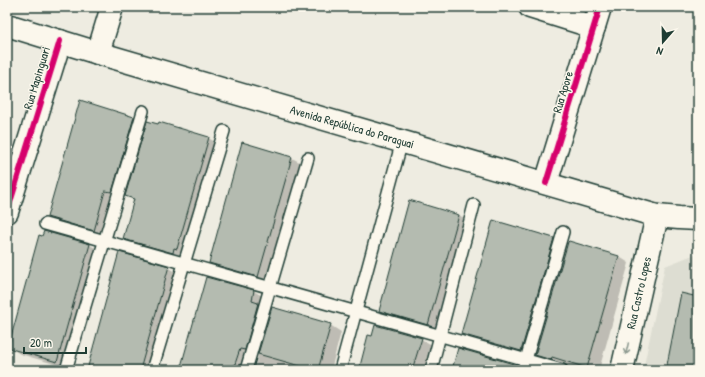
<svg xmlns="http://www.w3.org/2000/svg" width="705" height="377" font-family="'Patrick Hand',sans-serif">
<rect width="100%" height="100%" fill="#eeece1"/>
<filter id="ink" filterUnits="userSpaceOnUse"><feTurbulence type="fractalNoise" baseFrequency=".025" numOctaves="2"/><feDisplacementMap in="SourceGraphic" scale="8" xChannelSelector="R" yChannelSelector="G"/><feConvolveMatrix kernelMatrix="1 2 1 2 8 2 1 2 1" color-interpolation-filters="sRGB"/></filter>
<g filter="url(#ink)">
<!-- built -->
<path fill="#ddddd2" d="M698,253V370H643L665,266Z"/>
<!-- shadow -->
<g fill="#0003">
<path d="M134,118L145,124L105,236L60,223L49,217Z"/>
<path d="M208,138L219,144L184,258L135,245L124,238L134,200L126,196Z"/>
<path d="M292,158L303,164L269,282L221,269L210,263Z"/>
<path d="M459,215L470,222L439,331L391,317L380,311Z"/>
<path d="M554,239L565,245L522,354L473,340L462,334Z"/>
<path d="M90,245L101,251L68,368L20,354L9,347Z"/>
<path d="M618,256L629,263L599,370H587L548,359Z"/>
<path d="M168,267L179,274L152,370H89Z"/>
<path d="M206,278L254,291L265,298L251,370H181Z"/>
<path d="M272,308L330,325L341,332L331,370H254Z"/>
<path d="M421,339L432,345L425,370H360Z"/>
</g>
<!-- building -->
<g fill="#b4bbb0" stroke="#1f3d34">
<path d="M80,100L134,117L112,192L105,191L94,231L47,217Z"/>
<path d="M147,121L158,124L159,122L209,137L177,249L174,248L173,253L123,239L134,199L125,196Z"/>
<path d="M242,142L292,157L258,277L209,263Z"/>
<path d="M409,200L459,215L428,325L379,311Z"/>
<path d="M493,220L554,238L521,351L461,334Z"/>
<path d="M44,231L90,244L57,362L8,348L39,235L42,236Z"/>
<path d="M569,241L619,256L587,368L552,357L551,360L535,355L568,242Z"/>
<path d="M119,252L169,266L140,370H87Z"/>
<path d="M206,277L254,290L252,301L258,303L245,350L240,349L233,370H180Z"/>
<path d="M681,293L698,297V370H666Z"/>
<path d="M272,307L331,324L318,370H314L258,354Z"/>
<path d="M375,325L422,338L412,370H359L368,335L372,336Z"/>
<path d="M458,348L517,365L516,370H452Z"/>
</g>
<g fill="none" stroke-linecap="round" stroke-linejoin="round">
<!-- lane casing -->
<g stroke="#1f3d34" stroke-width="14">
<g id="lane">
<path d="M45,224L562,370"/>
<path d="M66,370L143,111"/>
<path d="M152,370L224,131"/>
<path d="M246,370L308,158"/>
<path d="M340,370L402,141"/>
<path d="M431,370L474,205"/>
<path d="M523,370L563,232"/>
</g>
</g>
<!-- street casing -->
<g stroke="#1f3d34" stroke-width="25">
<g id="street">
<path d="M530,7L594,27"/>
<path d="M98,53L112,7"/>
<path d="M546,183L600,7"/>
<path d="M7,212L60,41"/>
</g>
</g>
<!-- secondary casing -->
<g stroke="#1f3d34" stroke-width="25">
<g id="secondary">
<path d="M7,25L98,53L657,216L679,218L698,219"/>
<path d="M622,370L657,216"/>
</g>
</g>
<!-- lane -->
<use href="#lane" stroke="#fbf7ec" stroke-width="11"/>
<!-- street -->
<use href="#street" stroke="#fbf7ec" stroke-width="22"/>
<!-- secondary -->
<use href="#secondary" stroke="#fbf7ec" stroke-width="22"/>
<!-- cycleway casing -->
<g stroke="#fbf7ec" stroke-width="8">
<g id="cycleway">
<path d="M546,183L600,7"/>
<path d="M7,212L60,41"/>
</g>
</g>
<!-- cycleway -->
<use href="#cycleway" stroke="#d6006c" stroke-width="6"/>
</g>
<!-- one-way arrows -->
<defs><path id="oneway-shaft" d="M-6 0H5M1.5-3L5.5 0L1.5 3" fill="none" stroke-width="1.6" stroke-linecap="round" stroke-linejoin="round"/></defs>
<use stroke="#8d9a90" href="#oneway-shaft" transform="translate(627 349) rotate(103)"/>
</g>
<g text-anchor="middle" stroke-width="3" stroke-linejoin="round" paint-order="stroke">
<!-- street labels -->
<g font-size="12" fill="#1f3d34" stroke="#fbf7ec">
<text transform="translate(37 78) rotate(-73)" y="4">Rua Mapinguari</text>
<text transform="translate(563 92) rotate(-73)" y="4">Rua Apore</text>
<text transform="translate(352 127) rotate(16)" y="4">Avenida República do Paraguai</text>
<text transform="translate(639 293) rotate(-77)" y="4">Rua Castro Lopes</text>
</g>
</g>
<!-- margin -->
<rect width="705" height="377" fill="none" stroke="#fbf7ec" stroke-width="24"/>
<rect x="12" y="12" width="681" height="353" fill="none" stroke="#1f3d34" stroke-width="1.5" filter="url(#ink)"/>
<!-- north arrow -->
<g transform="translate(663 42) rotate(200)" stroke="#fbf7ec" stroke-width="3" paint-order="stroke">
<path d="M0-3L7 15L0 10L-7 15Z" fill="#1f3d34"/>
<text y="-6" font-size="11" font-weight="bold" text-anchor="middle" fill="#1f3d34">N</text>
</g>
<!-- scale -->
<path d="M24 347v6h62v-6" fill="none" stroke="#1f3d34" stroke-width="2"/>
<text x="30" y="347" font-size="12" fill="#1f3d34" stroke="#fbf7ec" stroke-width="3" paint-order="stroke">20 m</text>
</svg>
